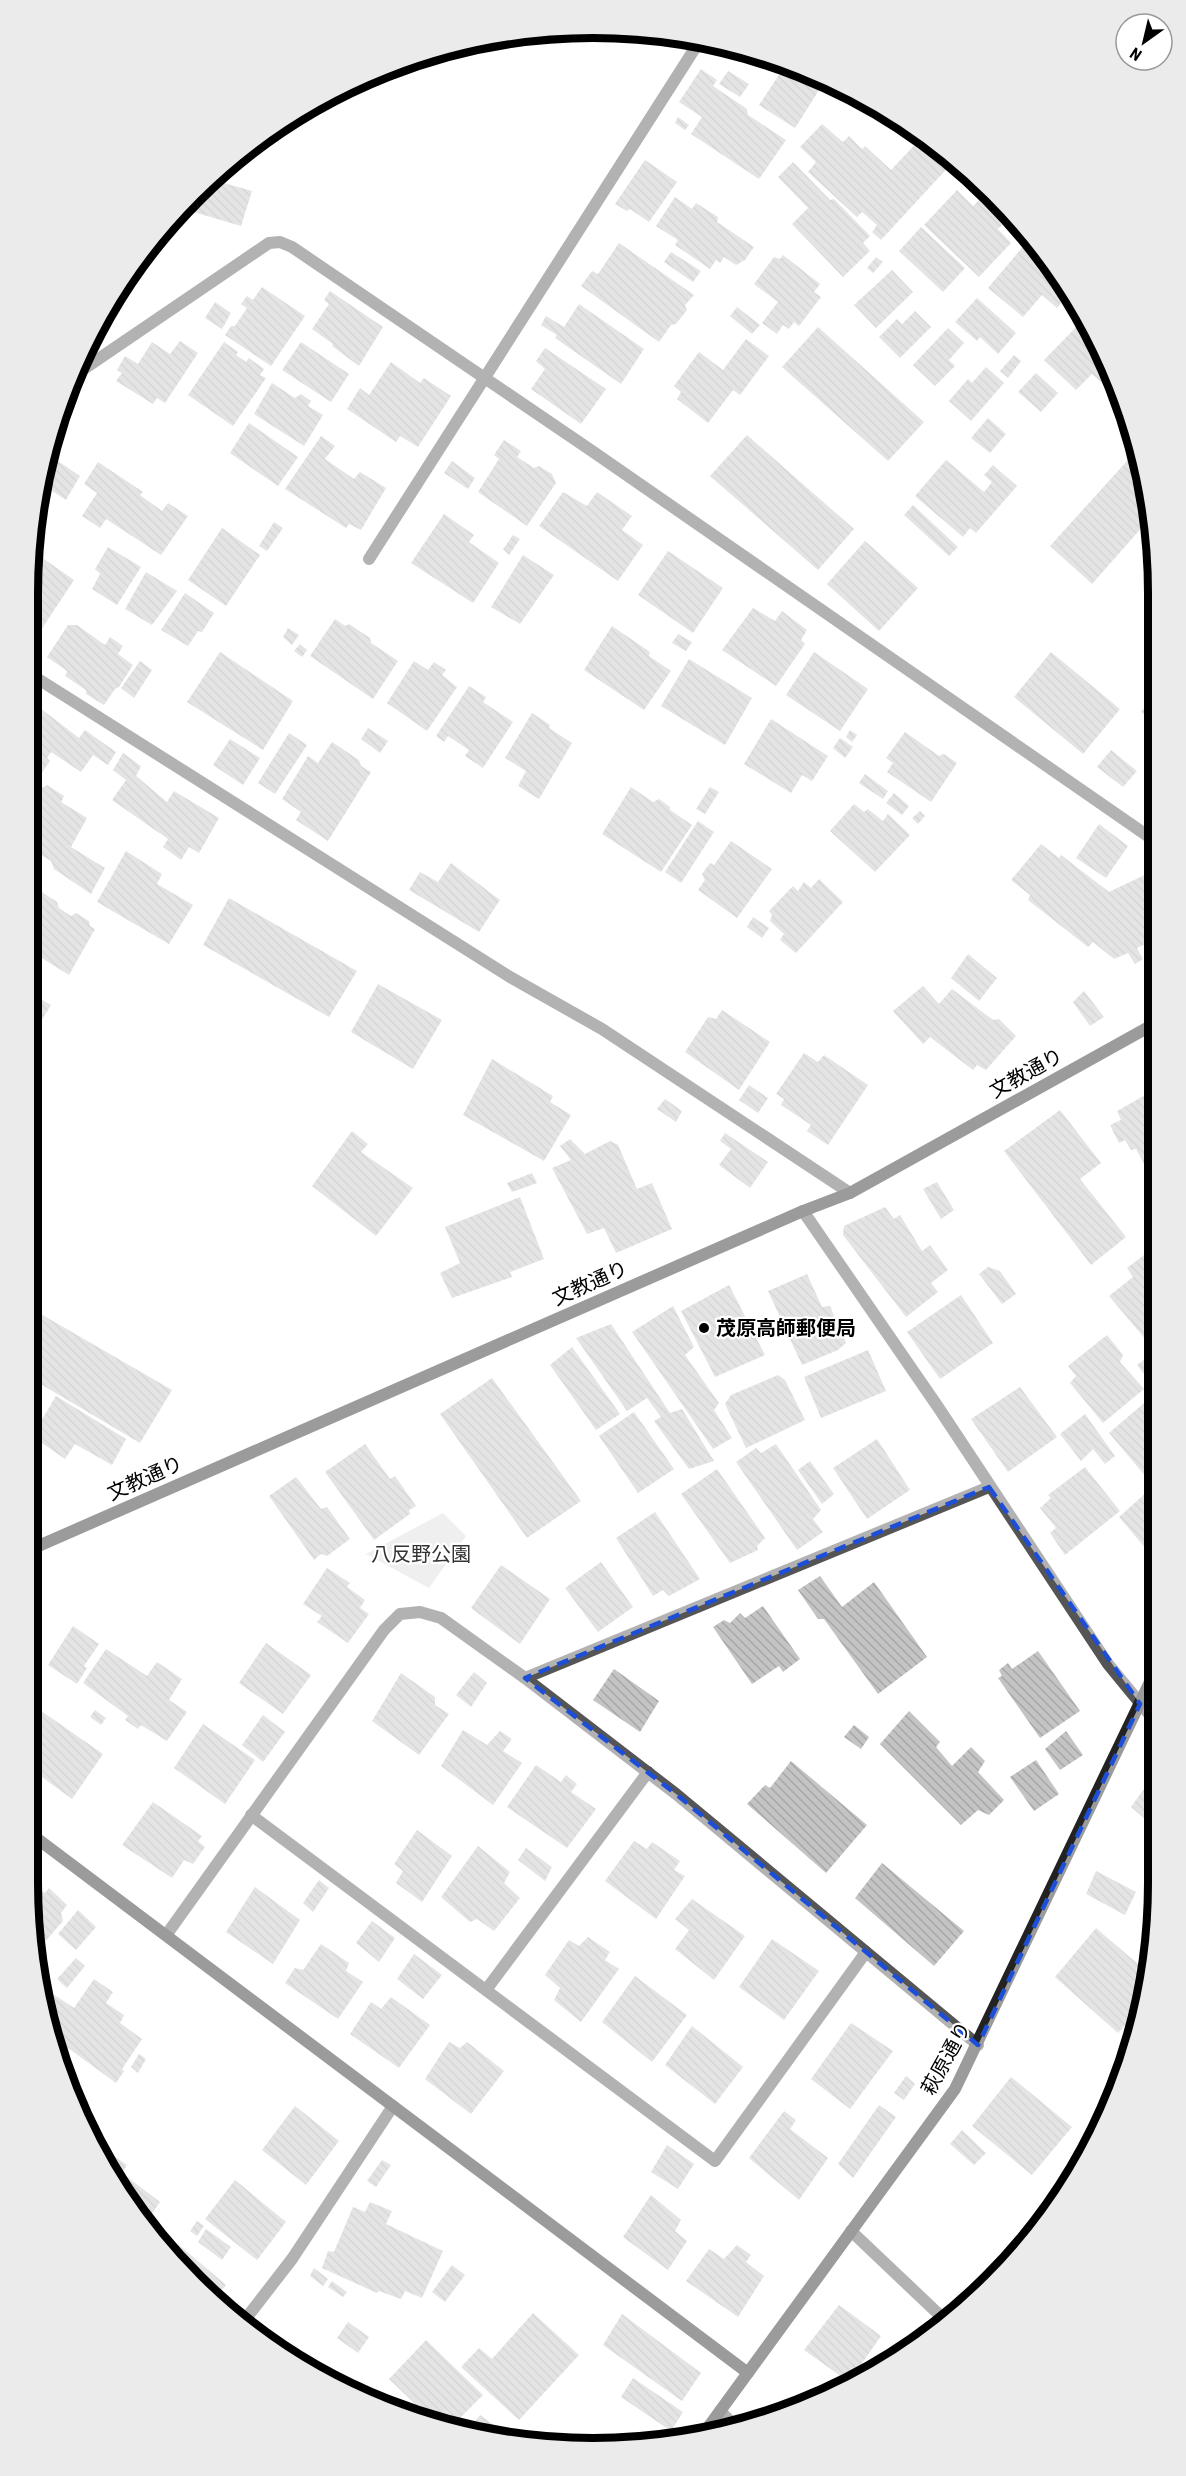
<svg xmlns="http://www.w3.org/2000/svg" width="1186" height="2476" font-family="'Roboto Condensed','Noto Sans JP',sans-serif">
<defs>
<pattern id="building-back-hatch" width="6" height="6" patternUnits="userSpaceOnUse" patternTransform="scale(1.5)"><rect width="6" height="6" fill="#c4c4c4"/><path d="M-1 5l2 2M0 0l6 6M5-1l2 2" fill="none" stroke="#a7a7a7"/></pattern>
</defs>
<rect width="100%" height="100%" fill="#fff"/>
<!-- park -->
<path fill="#dcdcdc" d="M443,1513L466,1536L429,1588L366,1554Z"/>
<!-- building -->
<g fill="url(#building-back-hatch)">
<path d="M786,64L821,87L795,128L759,105Z"/>
<path d="M701,69L717,80L713,86L747,109L748,115L786,140L759,179L691,134L702,117L679,102Z"/>
<path d="M728,71L749,84L740,97L719,84Z"/>
<path d="M678,117L689,125L685,130L675,123Z"/>
<path d="M822,124L843,142L849,136L862,149L865,146L891,170L923,136L938,144L954,161L881,240L872,232L877,225L862,212L857,217L808,172L816,162L800,147Z"/>
<path d="M645,160L677,182L649,222L630,209L627,211L615,204Z"/>
<path d="M793,162L830,200L834,199L870,236L863,243L870,251L843,277L792,224L808,208L778,177Z"/>
<path d="M210,179L252,191L241,226L187,210L192,194Z"/>
<path d="M957,190L973,206L983,196L1008,219L998,229L1011,243L979,277L924,225Z"/>
<path d="M675,197L692,209L696,203L718,217L717,222L754,247L745,260L736,265L724,257L720,263L716,260L710,269L675,245L678,240L656,226Z"/>
<path d="M180,208L176,223L170,221L174,216Z"/>
<path d="M921,227L965,268L943,292L899,251Z"/>
<path d="M1031,237L1042,249L1068,294L1057,308L1042,295L1023,317L988,288Z"/>
<path d="M619,243L694,295L685,305L687,310L676,324L671,325L659,342L581,286L592,271L598,274Z"/>
<path d="M671,252L701,271L693,282L664,262Z"/>
<path d="M783,255L820,284L814,292L821,297L799,326L794,322L789,329L783,325L777,334L762,323L778,302L754,284L774,257L780,259Z"/>
<path d="M876,257L883,262L873,273L867,268Z"/>
<path d="M892,270L913,292L876,328L854,305Z"/>
<path d="M262,287L305,316L271,366L225,335L231,326H235L247,308L241,304L247,296L253,300Z"/>
<path d="M330,291L383,327L359,366L332,346L333,344L312,329L329,304L324,300Z"/>
<path d="M977,298L1016,333L998,354L980,337L977,341L955,322Z"/>
<path d="M215,302L231,313L222,329L205,318Z"/>
<path d="M579,304L644,349L621,384L555,338L557,335L541,325L546,316L564,327Z"/>
<path d="M737,307L760,325L752,334L730,316Z"/>
<path d="M915,311L931,327L900,358L879,337L897,319L902,324Z"/>
<path d="M1083,320L1114,373L1103,384L1092,374L1076,390L1044,360Z"/>
<path d="M818,327L924,422L888,461L782,367Z"/>
<path d="M948,328L964,343L949,360L955,366L935,386L913,365Z"/>
<path d="M746,339L769,356L740,395L733,390L708,423L677,399L681,392L674,386L699,352L723,370Z"/>
<path d="M180,341L198,353L165,403L157,398L153,404L116,381L122,373L117,370L125,356L138,364L152,342L170,354Z"/>
<path d="M224,342L238,352L236,355L246,362L249,358L264,369L260,375L266,378L233,426L188,395Z"/>
<path d="M301,342L349,374L331,402L282,370Z"/>
<path d="M545,348L606,389L581,424L531,389L545,369L536,361Z"/>
<path d="M1014,355L1021,361L1008,378L1000,371Z"/>
<path d="M391,362L420,383L424,378L451,396L418,447L400,436L396,442L347,409L360,388L369,395Z"/>
<path d="M986,367L1004,383L971,421L949,401L968,379L972,383Z"/>
<path d="M1036,373L1058,393L1041,412L1018,392Z"/>
<path d="M272,383L295,398L301,394L311,401L308,406L323,415L304,446L254,414Z"/>
<path d="M988,418L1006,434L990,453L971,438Z"/>
<path d="M249,423L298,457L278,486L230,453Z"/>
<path d="M747,435L854,529L818,570L710,476Z"/>
<path d="M321,436L335,446L325,459L354,479L360,472L386,488L361,530L349,524L346,528L285,489Z"/>
<path d="M504,440L521,451L517,457L534,468L539,466L552,474L556,483L527,526L478,492L499,459L494,455Z"/>
<path d="M1136,451L1153,515L1092,584L1050,546Z"/>
<path d="M55,459L80,476L66,500L39,482Z"/>
<path d="M946,460L984,492L992,482L984,475L993,465L1017,486L976,533L970,528L963,537L915,496Z"/>
<path d="M452,461L475,478L468,489L444,473Z"/>
<path d="M98,462L143,492L140,495L162,511L168,503L188,516L161,555L106,519L100,528L82,516L97,493L84,484Z"/>
<path d="M563,492L587,506L597,492L632,516L622,530L643,545L618,581L539,526Z"/>
<path d="M913,505L958,547L949,556L904,515Z"/>
<path d="M444,514L474,535L469,542L499,563L473,603L411,563Z"/>
<path d="M274,522L283,528L267,551L259,546Z"/>
<path d="M222,528L260,555L226,606L188,580Z"/>
<path d="M513,535L520,539L509,555L503,549Z"/>
<path d="M865,541L918,588L879,631L827,584Z"/>
<path d="M108,547L141,567L117,605L92,589L100,574L95,569Z"/>
<path d="M31,550L74,580L41,630L27,620Z"/>
<path d="M668,551L723,588L693,633L638,595Z"/>
<path d="M523,555L554,575L520,624L491,607Z"/>
<path d="M146,572L177,591L152,625L125,609Z"/>
<path d="M185,593L214,613L202,632L198,631L188,646L161,630Z"/>
<path d="M753,608L775,621L782,611L807,630L801,640L805,644L776,686L722,650Z"/>
<path d="M335,619L345,626L349,624L370,638L371,643L398,661L373,699L310,656Z"/>
<path d="M68,625H77L105,645L110,637L123,646L118,654L133,665L119,687L115,689L104,705L86,694V690L65,676L67,671L47,657Z"/>
<path d="M612,626L650,652L649,656L671,671L644,710L584,670Z"/>
<path d="M288,628L299,635L292,645L283,637Z"/>
<path d="M678,634L692,642L686,651L672,643Z"/>
<path d="M29,643L36,649L30,658L27,657V646Z"/>
<path d="M300,644L307,650L302,657L294,651Z"/>
<path d="M220,652L293,701L263,750L187,702Z"/>
<path d="M814,652L868,689L840,731L786,695Z"/>
<path d="M1051,652L1120,709L1083,754L1014,697Z"/>
<path d="M689,659L752,698L725,745L661,706Z"/>
<path d="M140,661L152,670L134,698L121,688Z"/>
<path d="M414,661L428,670L434,662L446,670L442,675L457,687L427,731L387,703Z"/>
<path d="M469,686L486,697L483,702L513,722L483,768L465,756L469,750L448,736L444,742L436,736Z"/>
<path d="M1155,695V723L1141,712Z"/>
<path d="M27,698L79,738L85,730L116,752L108,765L93,755L81,772L51,752L47,758L50,761L41,774L27,765V757L34,746L27,741Z"/>
<path d="M532,713L550,725L549,728L572,743L539,799L518,786L526,771L505,758Z"/>
<path d="M771,719L828,756L812,781L802,775L791,793L744,764Z"/>
<path d="M368,728L388,741L380,753L361,739Z"/>
<path d="M850,730L857,735L852,742L846,737Z"/>
<path d="M905,732L939,756L944,754L957,763L931,802L887,772L893,763L886,758Z"/>
<path d="M289,733L307,745L275,794L258,783Z"/>
<path d="M840,738L853,747L845,758L833,748Z"/>
<path d="M230,739L260,758L243,785L213,765Z"/>
<path d="M332,742L359,760L361,766L371,772L328,841L296,820L301,812L282,799L308,756L318,763Z"/>
<path d="M1111,750L1137,771L1123,787L1097,767Z"/>
<path d="M123,753L141,766L136,776L167,802L174,791L219,818L199,853L189,847L181,860L163,847L168,839L112,800L126,780L113,770Z"/>
<path d="M865,774L888,791L883,799L859,783Z"/>
<path d="M27,779L41,788L47,785L64,796L61,802L87,818L71,847L105,868L91,894L54,869L51,861L27,846Z"/>
<path d="M631,787L653,802L659,799L670,807V810L692,825L661,872L602,834Z"/>
<path d="M710,787L719,792L705,814L696,809Z"/>
<path d="M894,793L909,806L902,815L886,803Z"/>
<path d="M854,804L864,812L868,809L883,821L888,814L910,835L875,872L830,831Z"/>
<path d="M920,811L925,816L918,824L912,818Z"/>
<path d="M698,821L714,832L681,883L665,872Z"/>
<path d="M1099,824L1128,846L1106,878L1076,858Z"/>
<path d="M731,841L772,869L737,918L698,890L705,880L702,874L710,863L714,865Z"/>
<path d="M1041,844L1059,858L1061,855L1109,892L1153,871L1155,875L1156,939L1137,948L1143,959L1135,964L1128,953L1114,959L1093,942L1088,947L1028,900L1030,895L1011,880Z"/>
<path d="M126,851L162,874L157,884L193,905L169,944L97,902Z"/>
<path d="M451,863L500,900L479,932L409,890L420,872L438,882Z"/>
<path d="M819,879L843,902L796,953L780,940L784,934L770,921L772,915L769,911L793,886L798,891L804,882L811,888Z"/>
<path d="M42,892L57,902L59,908L71,916L76,913L89,921L90,926L95,929L69,975L27,949V910L34,898Z"/>
<path d="M229,898L357,971L329,1017L203,945Z"/>
<path d="M753,917L769,928L762,938L747,927Z"/>
<path d="M968,954L997,978L979,1001L951,978Z"/>
<path d="M378,984L442,1020L413,1069L351,1032Z"/>
<path d="M923,986L939,1004L952,989L993,1020L999,1019L1016,1036L986,1070L977,1065L973,1070L930,1037L923,1044L893,1011Z"/>
<path d="M27,991L51,1005L27,1044Z"/>
<path d="M1084,991L1104,1017L1090,1026L1073,1002Z"/>
<path d="M722,1010L770,1042L739,1090L685,1052L708,1017L716,1019Z"/>
<path d="M804,1053L818,1062L824,1055L868,1085L828,1145L807,1131L811,1125L781,1105L784,1099L776,1094Z"/>
<path d="M492,1059L553,1096L550,1102L571,1115L544,1161L463,1115Z"/>
<path d="M749,1085L768,1098L758,1113L739,1100Z"/>
<path d="M1156,1089L1157,1188L1136,1149L1131,1150L1125,1140L1119,1143L1110,1125L1121,1120L1117,1111Z"/>
<path d="M665,1099L682,1111L676,1122L657,1109Z"/>
<path d="M1060,1110L1101,1163L1080,1179L1126,1237L1091,1265L1004,1151Z"/>
<path d="M352,1131L368,1144L361,1152L413,1188L376,1236L312,1186Z"/>
<path d="M725,1133L768,1162L750,1188L719,1165L731,1149L720,1141Z"/>
<path d="M570,1139L585,1154L610,1141L618,1145L637,1189L652,1183L672,1229L616,1253L604,1228L587,1234L552,1168L571,1160L560,1146Z"/>
<path d="M532,1173L537,1183L512,1192L507,1183Z"/>
<path d="M937,1182L954,1210L941,1219L923,1189Z"/>
<path d="M520,1197L544,1259L510,1272L512,1277L452,1298L440,1273L460,1263L445,1227Z"/>
<path d="M885,1207L894,1219L900,1215L922,1251L930,1245L948,1270L931,1283L938,1292L906,1317L843,1235L844,1226Z"/>
<path d="M1157,1245V1353L1109,1296L1133,1277L1127,1268Z"/>
<path d="M988,1267L1000,1271L1016,1294L1002,1304L979,1274Z"/>
<path d="M807,1274L822,1307L830,1306L846,1343L838,1350L802,1365L768,1291Z"/>
<path d="M729,1285L765,1355L715,1377L681,1311Z"/>
<path d="M961,1295L993,1343L940,1379L907,1332Z"/>
<path d="M27,1306L172,1390L140,1443L27,1376Z"/>
<path d="M673,1306L694,1347L685,1355L719,1403L714,1410L732,1438L713,1449L632,1332Z"/>
<path d="M611,1324L670,1413L682,1409L714,1461L689,1469L654,1421L661,1417L647,1398L627,1411L576,1338Z"/>
<path d="M1107,1335L1123,1355L1120,1362L1144,1389L1103,1423L1070,1383L1076,1376L1068,1366Z"/>
<path d="M572,1347L620,1414L596,1430L550,1365Z"/>
<path d="M868,1350L886,1391L821,1418L804,1377Z"/>
<path d="M1149,1356L1157,1366V1377L1151,1383L1137,1365Z"/>
<path d="M778,1375L785,1380L805,1420L746,1448L725,1404L731,1395Z"/>
<path d="M492,1378L581,1501L527,1538L440,1414Z"/>
<path d="M1020,1387L1057,1437L1008,1472L971,1419Z"/>
<path d="M1157,1392L1158,1491L1109,1433Z"/>
<path d="M56,1396L126,1439L112,1465L75,1444L65,1459L32,1436Z"/>
<path d="M634,1412L674,1469L638,1493L599,1436Z"/>
<path d="M1085,1414L1115,1456L1105,1464L1093,1449L1081,1461L1060,1434Z"/>
<path d="M877,1439L910,1490L867,1519L833,1468Z"/>
<path d="M365,1444L390,1479L395,1476L416,1506L409,1510L410,1514L374,1540L325,1472Z"/>
<path d="M776,1444L821,1510L813,1519L823,1532L797,1550L736,1462L756,1448L761,1453Z"/>
<path d="M810,1461L834,1494L822,1504L798,1470Z"/>
<path d="M1085,1467L1120,1511L1065,1555L1050,1533L1056,1528L1040,1508L1051,1498L1048,1495Z"/>
<path d="M717,1469L765,1538L757,1546L758,1550L730,1563L681,1494Z"/>
<path d="M296,1477L321,1509L327,1507L350,1539L327,1556L321,1554L314,1560L269,1496Z"/>
<path d="M1149,1490L1158,1501V1541L1147,1550L1119,1517Z"/>
<path d="M655,1512L700,1579L669,1596L663,1590L653,1596L616,1538Z"/>
<path d="M601,1562L633,1607L598,1632L565,1588Z"/>
<path d="M501,1565L550,1599L520,1644L471,1608Z"/>
<path d="M327,1568L350,1583L347,1587L365,1600L360,1608L369,1614L348,1643L317,1622L322,1616L303,1604Z"/>
<path d="M820,1576L842,1607L874,1582L927,1657L878,1694L824,1619H818L798,1590Z"/>
<path d="M763,1606L800,1659L783,1672L779,1666L752,1684L713,1627L724,1620L730,1623L740,1613L745,1618Z"/>
<path d="M73,1626L99,1644L84,1666L87,1668L77,1684L48,1665Z"/>
<path d="M266,1643L311,1675L283,1714L239,1683Z"/>
<path d="M106,1649L147,1676L157,1662L182,1679L169,1700L187,1712L167,1741L141,1725L138,1729L125,1720L128,1716L83,1683Z"/>
<path d="M1038,1651L1080,1711L1040,1738L998,1678L1002,1676L999,1670L1008,1663L1012,1669Z"/>
<path d="M614,1669L659,1701L640,1732L593,1700Z"/>
<path d="M474,1672L487,1683L471,1707L456,1695Z"/>
<path d="M401,1673L435,1697V1705L449,1714L419,1755L372,1721Z"/>
<path d="M27,1701L103,1754L72,1799L27,1766Z"/>
<path d="M95,1710L106,1718L101,1725L90,1717Z"/>
<path d="M909,1711L940,1742L936,1747L952,1766L971,1747L985,1761L978,1772L1004,1800L989,1815L978,1810L961,1825L880,1744Z"/>
<path d="M263,1715L285,1732L263,1762L242,1745Z"/>
<path d="M203,1724L255,1760L225,1804L174,1768Z"/>
<path d="M854,1725L869,1737L861,1749L844,1737Z"/>
<path d="M463,1730L487,1745L500,1731L512,1739L503,1751L522,1763L493,1805L441,1766Z"/>
<path d="M1066,1731L1083,1755L1060,1770L1045,1749Z"/>
<path d="M1036,1760L1059,1794L1034,1811L1010,1777Z"/>
<path d="M791,1761L867,1825L826,1873L747,1804L765,1785L770,1788Z"/>
<path d="M536,1765L561,1782L566,1775L577,1784L571,1792L596,1809L567,1848L507,1807Z"/>
<path d="M1159,1768V1831L1131,1807Z"/>
<path d="M153,1802L202,1836L198,1841L205,1847L193,1864L184,1860L172,1878L122,1845Z"/>
<path d="M417,1830L452,1856L422,1902L396,1883L403,1871L394,1864Z"/>
<path d="M634,1841L647,1849L652,1842L680,1861L674,1870L685,1876L656,1919L605,1881Z"/>
<path d="M478,1846L510,1872L504,1883L520,1898L494,1931L477,1919L470,1922L441,1897Z"/>
<path d="M526,1848L552,1867L545,1881L518,1860Z"/>
<path d="M882,1863L964,1931L934,1966L855,1898Z"/>
<path d="M1096,1871L1136,1892L1125,1915L1086,1894Z"/>
<path d="M319,1880L329,1888L313,1912L303,1903Z"/>
<path d="M27,1882L45,1893L49,1888L67,1905L61,1913L63,1921L38,1950Z"/>
<path d="M255,1887L300,1920L273,1964L226,1932Z"/>
<path d="M692,1899L745,1936L714,1980L675,1949L689,1930L675,1919Z"/>
<path d="M78,1910L96,1927L76,1950L58,1934Z"/>
<path d="M372,1921L395,1938L379,1962L356,1943Z"/>
<path d="M1096,1928L1139,1965L1136,1970L1149,1980L1146,2001L1118,2033L1055,1977Z"/>
<path d="M588,1937L610,1952L605,1960L619,1969L581,2022L554,2000L560,1988L545,1975L569,1940L579,1946Z"/>
<path d="M772,1939L819,1971L784,2020L739,1987Z"/>
<path d="M321,1944L349,1963L346,1971L363,1982L338,2019L285,1983L295,1968L303,1970Z"/>
<path d="M414,1954L442,1975L423,1999L397,1979Z"/>
<path d="M76,1958L85,1966L67,1988L57,1979Z"/>
<path d="M635,1976L687,2015L652,2062L602,2022Z"/>
<path d="M94,1979L113,1992L106,2003L124,2015L120,2023L142,2039L122,2069L124,2071L116,2083L53,2037L47,2002L53,1994L74,2008Z"/>
<path d="M391,1997L430,2025L399,2068L350,2034L371,2002L381,2009Z"/>
<path d="M851,2023L893,2051L850,2109L811,2079Z"/>
<path d="M692,2026L743,2067L715,2104L665,2065Z"/>
<path d="M449,2042L460,2048L467,2042L504,2071L471,2114L425,2079Z"/>
<path d="M1129,2046L1132,2047L1126,2066L1119,2061Z"/>
<path d="M139,2054L146,2059L138,2073L131,2067Z"/>
<path d="M906,2076L915,2084L904,2100L894,2093Z"/>
<path d="M1011,2077L1072,2127L1032,2175L972,2126Z"/>
<path d="M879,2105L896,2117L853,2178L838,2164Z"/>
<path d="M295,2106L339,2141L306,2185L262,2150Z"/>
<path d="M784,2111L796,2120L790,2129L828,2158L799,2200L749,2158Z"/>
<path d="M962,2130L986,2153L974,2165L950,2144Z"/>
<path d="M103,2141L109,2147L107,2151L127,2165L122,2173L160,2202L144,2225L159,2237L157,2240L144,2228L100,2145Z"/>
<path d="M667,2145L694,2164L678,2189L651,2172Z"/>
<path d="M382,2160L391,2165L376,2187L367,2181Z"/>
<path d="M235,2180L286,2222L257,2260L205,2219Z"/>
<path d="M651,2195L681,2220L675,2231L687,2241L668,2270L623,2237Z"/>
<path d="M370,2202L392,2211L386,2224L443,2251L422,2298L405,2291L401,2299L379,2291L377,2293L322,2268L328,2251L334,2252L353,2207L365,2212Z"/>
<path d="M197,2221L204,2226L197,2236L190,2231Z"/>
<path d="M206,2229L231,2247L222,2260L198,2242Z"/>
<path d="M178,2244L226,2285L217,2296L171,2253Z"/>
<path d="M737,2245L751,2255L746,2262L764,2276L738,2317L686,2281L709,2249L724,2259Z"/>
<path d="M452,2265L465,2275L445,2302L432,2292Z"/>
<path d="M314,2268L328,2279L323,2286L310,2276Z"/>
<path d="M332,2281L347,2292L343,2297L328,2287Z"/>
<path d="M839,2305L881,2336L849,2382L804,2350Z"/>
<path d="M533,2313L579,2355L519,2420L461,2367L479,2348L492,2359Z"/>
<path d="M622,2314L701,2373L682,2401L603,2345Z"/>
<path d="M348,2322L369,2337L358,2353L337,2338Z"/>
<path d="M426,2340L483,2395L450,2428L436,2424L389,2379Z"/>
<path d="M633,2378L683,2412L671,2431L621,2397Z"/>
<path d="M480,2415L513,2439L482,2438L466,2433Z"/>
</g>
<g fill="none" stroke-linecap="round" stroke-linejoin="round">
<!-- street -->
<g stroke="#555" stroke-width="12">
<path d="M72,377L269,243L280,242L292,247L592,451L1155,841"/>
<path d="M369,559L697,45L695,37"/>
<path d="M27,672L510,977L602,1029L850,1193"/>
<path d="M803,1211L938,1407L1108,1664L1158,1725"/>
<path d="M525,1678L989,1487"/>
<path d="M251,1815L715,2161L866,1952"/>
<path d="M167,1934L384,1630L400,1614L420,1612L441,1618L525,1678L676,1794L978,2045"/>
<path d="M486,1990L648,1772"/>
<path d="M851,2231L948,2323"/>
<path d="M244,2321L292,2259L393,2106"/>
<path d="M720,2411L733,2424"/>
</g>
<!-- secondary -->
<g stroke="#222" stroke-width="12">
<path d="M27,1551L803,1211L850,1193L1156,1023"/>
<path d="M27,1831L748,2373"/>
<path d="M704,2433L955,2089L1158,1665"/>
</g>
</g>
<!-- marked area -->
<path d="M0 0H1186V2476H0ZM989,1487L1140,1704L978,2045L676,1794L525,1678Z" fill="#fff" fill-opacity=".55" fill-rule="evenodd"/>
<path fill="none" stroke="#1d4ed8" stroke-width="4.5" stroke-dasharray="12 8" stroke-linejoin="round" d="M989,1487L1140,1704L978,2045L676,1794L525,1678Z"/>
<!-- markers -->
<circle fill="#000" stroke="#fff" stroke-width="2" cx="704" cy="1328" r="6"/>
<g text-anchor="middle" stroke-width="4.5" stroke-linejoin="round" paint-order="stroke">
<!-- street labels -->
<g font-size="20" fill="#000" stroke="#fff">
<text transform="translate(1026 1073) rotate(-29)" y="7">文教通り</text>
<text transform="translate(590 1283) rotate(-24)" y="7">文教通り</text>
<text transform="translate(145 1478) rotate(-24)" y="7">文教通り</text>
<text transform="translate(946 2058) rotate(-61)" y="7">萩原通り</text>
</g>
<!-- poi labels -->
<g font-size="20" font-weight="bold" fill="#000" stroke="#fff" text-anchor="start">
<text x="716" y="1335">茂原高師郵便局</text>
</g>
<!-- park labels -->
<g font-size="20" fill="#333" stroke="#fff">
<text x="421" y="1561">八反野公園</text>
</g>
</g>
<!-- crop -->
<path d="M0 0H1186V2476H0ZM593 38H593A555 555 0 0 1 1148 593V1883A555 555 0 0 1 593 2438H593A555 555 0 0 1 38 1883V593A555 555 0 0 1 593 38Z" fill="#ebebeb" fill-rule="evenodd"/>
<path fill="none" stroke="#000" stroke-width="8" d="M593 38H593A555 555 0 0 1 1148 593V1883A555 555 0 0 1 593 2438H593A555 555 0 0 1 38 1883V593A555 555 0 0 1 593 38Z"/>
<!-- north arrow -->
<g transform="translate(1144 42) rotate(214)"><circle r="28" fill="#ffffff" stroke="#999999" stroke-width="1.5"/>
<path d="M0-4.5L10 22L0 15L-10 22Z" fill="#000000"/>
<text y="-9" font-size="16" font-weight="bold" text-anchor="middle" fill="#000000">N</text>
</g>
</svg>
